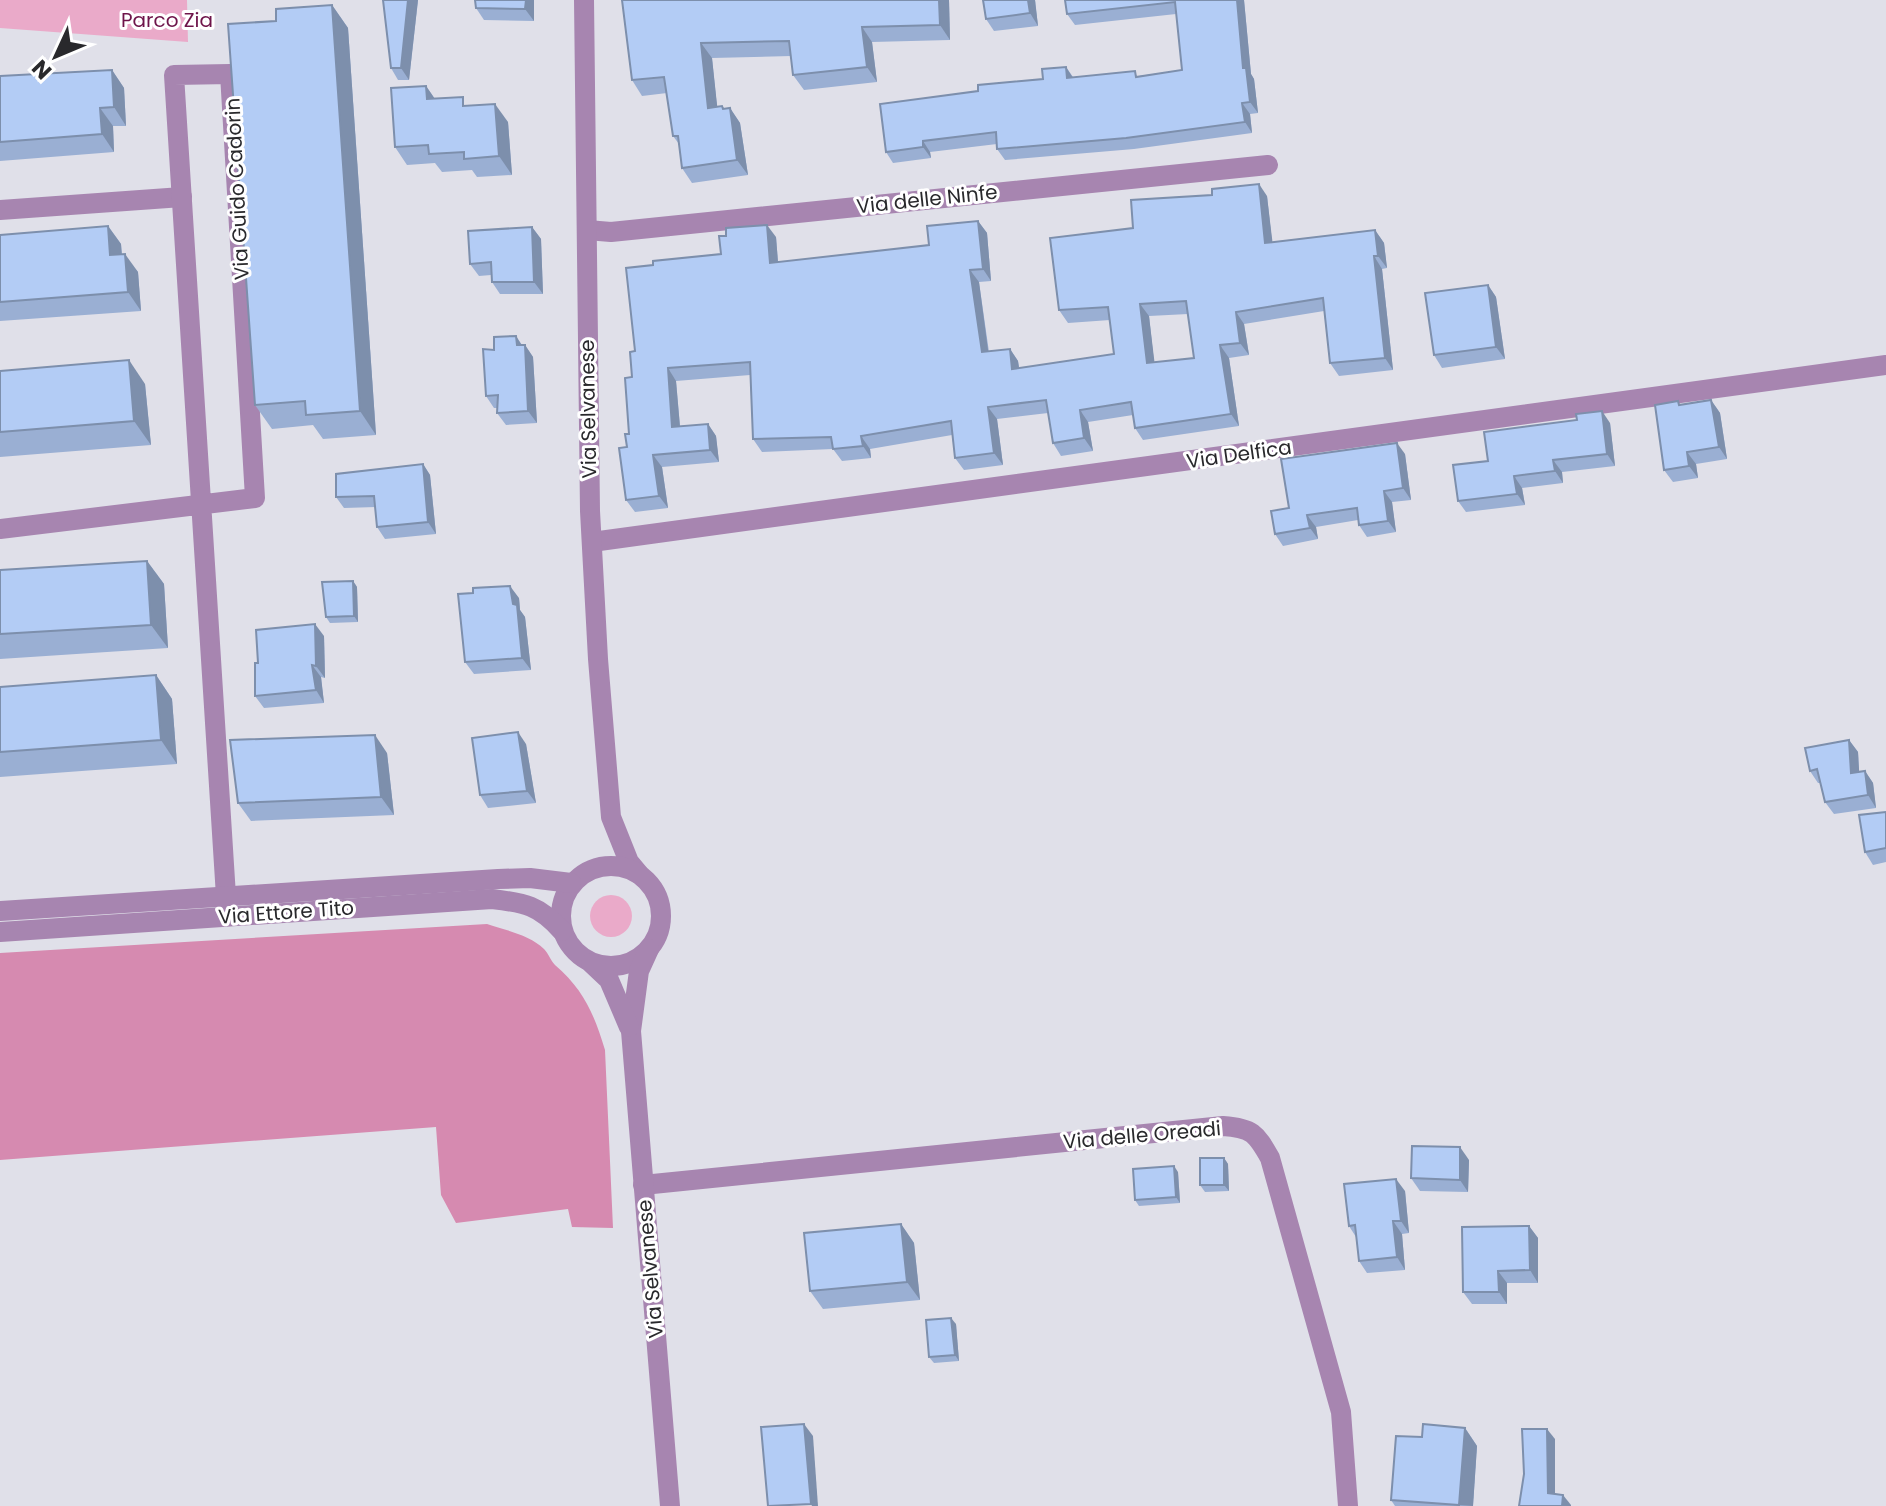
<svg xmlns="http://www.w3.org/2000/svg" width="1886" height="1506" font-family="Poppins,sans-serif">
<rect width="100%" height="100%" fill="#e0e0e9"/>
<!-- green -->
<g fill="#eaaac9">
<path d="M0,0H187L188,42L0,28Z"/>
<circle cx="611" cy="916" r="21"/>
</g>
<!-- forest -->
<path fill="#d68ab0" d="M487,924C505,930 530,935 544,949C549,954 550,960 555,965C584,990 594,1014 605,1050L613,1228L572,1227L568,1209L456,1223L441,1195L436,1127L0,1160V953Z"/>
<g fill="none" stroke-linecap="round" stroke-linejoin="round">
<!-- minor -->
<g stroke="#a785b0" stroke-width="20">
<path d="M0,210L182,197"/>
<path d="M587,230L611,232L1268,165"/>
<path d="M0,529L255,498L230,74L174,75L227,912"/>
<path d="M592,542L1886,365"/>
<path d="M643,1185L1223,1126C1252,1128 1256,1133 1270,1158L1341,1412L1348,1506"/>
</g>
<!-- tertiary -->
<g stroke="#a785b0" stroke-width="20">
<path d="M584,0L590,511L598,659L611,817L629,862L639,874"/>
<circle cx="611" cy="916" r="50"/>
<path d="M0,911L498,879L530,878L571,883"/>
<path d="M0,932L492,899C525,903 539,905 562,931"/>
<path d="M649,949L639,971L631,1031L670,1506"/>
<path d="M591,963L609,980L629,1027"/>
</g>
</g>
<!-- wall -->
<g fill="#9aafd3" fill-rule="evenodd">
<path d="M383,0H418L409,80H398L391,68Z"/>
<path d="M475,0H534V21L484,20L476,8Z"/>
<path d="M622,0H949L950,40L872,42L877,82L804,90L793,75L791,56L712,58L717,107L722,106L724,108H730L740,123L748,175L692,183L682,168L679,144L673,136L667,93L642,96L632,80Z"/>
<path d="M983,0H1035L1038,26L994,31L986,19Z"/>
<path d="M1065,0H1244L1251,74L1254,79L1258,113L1250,114L1252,133L1134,149L1005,160L997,149V144L930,152L931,158L893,163L886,152L978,91L1043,79L1066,67L1073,77L1139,76L1182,70L1176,14L1075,25L1067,14Z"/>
<path d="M332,5L348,28L376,435L323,439L313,425L272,429L255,405L276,21Z"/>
<path d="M112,70L124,88L126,126H113L114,152L0,161V76Z"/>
<path d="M426,86L435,99L469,106L508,122L512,175L477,177L472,170L442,172L435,163L407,165L395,147Z"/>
<path d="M1267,196L1272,242L1375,230L1384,243L1387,268L1382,269L1393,370L1339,376L1330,363L1324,311L1244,324L1249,355L1229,358L1239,426L1143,440L1135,428L1133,415L1088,422L1093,451L1061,456L1053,443L1048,413L997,419L1003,465L964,470L955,458L952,435L870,449L871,458L842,461L833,449L762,452L753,439L750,375L676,381L680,426L708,424L716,436L719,462L662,467L668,508L635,512L626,500L627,447L629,434L632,377L635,351L653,265L721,254L776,237L778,262L929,245L978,221L987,233L991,281L979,282L989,352L1010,349L1018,361L1019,368L1114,354L1110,320L1068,323L1059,310L1133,228ZM1188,314L1194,358L1154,362L1149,316Z"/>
<path d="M108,226L121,244L122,254L138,272L141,311L0,321V235Z"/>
<path d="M532,227L541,239L543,294H500L492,282L491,275L479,276L470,264Z"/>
<path d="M1488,285L1496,297L1505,359L1442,368L1434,355Z"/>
<path d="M516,336L522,345H525L533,357L537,423L506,425L497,413V408H494L486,396Z"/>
<path d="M0,371L145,384L151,445L0,457Z"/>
<path d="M1711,400L1720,413L1727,459L1696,464L1698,478L1673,482L1664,470L1681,405Z"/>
<path d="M1577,420L1610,423L1615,466L1562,472L1563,483L1522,488L1525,505L1466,512L1458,501L1488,461Z"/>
<path d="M1405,454L1411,500L1392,502L1396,532L1367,537L1359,525L1358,520L1316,527L1318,539L1283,546L1275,534L1289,508Z"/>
<path d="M423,464L430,475L436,534L385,539L377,527L376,507L344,508L336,497Z"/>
<path d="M147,561L164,584L168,648L0,659V570Z"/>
<path d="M353,581L357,587L358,622L330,623L326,617Z"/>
<path d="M519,598L520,610L525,617L531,670L474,674L465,662Z"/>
<path d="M324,636L325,678L321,677L324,703L264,708L255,696L258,663Z"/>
<path d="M156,675L172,699L177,764L0,777V687Z"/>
<path d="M1849,740L1858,752L1859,772L1865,771L1873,783L1876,808L1834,814L1825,802L1820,783H1818L1810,771Z"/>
<path d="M526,744L536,803L488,808L480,795Z"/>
<path d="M387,753L394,815L251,821L238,803Z"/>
<path d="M1886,812V862L1873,865L1865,852Z"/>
<path d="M1224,1158L1228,1164L1229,1191L1205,1192L1200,1185Z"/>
<path d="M1469,1160L1468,1192L1420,1191L1411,1178Z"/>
<path d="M1178,1172L1180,1203L1139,1206L1135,1200Z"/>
<path d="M1405,1191L1409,1233L1402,1234L1405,1270L1367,1273L1359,1261L1356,1237L1349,1226Z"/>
<path d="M901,1224L914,1243L920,1300L823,1309L810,1291Z"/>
<path d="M1529,1226L1538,1238V1283H1507V1304H1472L1463,1292Z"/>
<path d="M956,1324L959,1361L934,1363L929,1357Z"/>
<path d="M1465,1428L1477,1446L1473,1506H1395L1391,1500L1422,1437Z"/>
</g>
<!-- shaded-wall -->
<g fill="#7d8fac">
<path d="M408,0H418L409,80L401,68Z"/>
<path d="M526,0H534V21L525,9Z"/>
<path d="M939,0H949L950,40L940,25Z"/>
<path d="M1028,0H1035L1038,26L1030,13Z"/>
<path d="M1237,0H1244L1251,74L1254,79L1258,113L1250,102L1243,68Z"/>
<path d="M332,5L348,28L376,435L360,411Z"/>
<path d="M862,27L872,42L877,82L867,67Z"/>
<path d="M701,43L712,58L719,123L708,108Z"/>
<path d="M1066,67L1073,78H1067Z"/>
<path d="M112,70L124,88L126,126L114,107Z"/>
<path d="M426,86L439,105L427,99Z"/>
<path d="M1242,103L1250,114L1252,133L1245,122Z"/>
<path d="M495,104L508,122L512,175L499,156Z"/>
<path d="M722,106L731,119L730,108L740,123L748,175L737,160Z"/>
<path d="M100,108L113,126L114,152L102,134Z"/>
<path d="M923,141L930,152L931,158L923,147Z"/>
<path d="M1259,184L1267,196L1274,255L1265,243Z"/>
<path d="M978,221L987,233L991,281L983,269Z"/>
<path d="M767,225L776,237L779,275L770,263Z"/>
<path d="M108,226L121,244L123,273L110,255Z"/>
<path d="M532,227L541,239L543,294L534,282Z"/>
<path d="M1375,230L1384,243L1387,268L1378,256Z"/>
<path d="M125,254L138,272L141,311L128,292Z"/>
<path d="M1374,256L1382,269L1393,370L1385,358Z"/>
<path d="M970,270L979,282L990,365L982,352Z"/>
<path d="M1488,285L1496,297L1505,359L1496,347Z"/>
<path d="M1140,304L1149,316L1156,375L1147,363Z"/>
<path d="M1236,312L1244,324L1249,355L1240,343Z"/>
<path d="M516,336L524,349L525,345L533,357L537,423L528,411Z"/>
<path d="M1220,345L1229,358L1239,426L1231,414Z"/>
<path d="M1010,349L1018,361L1021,381L1012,369Z"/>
<path d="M129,360L145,384L151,445L134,421Z"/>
<path d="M668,368L676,381L681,439L672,427Z"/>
<path d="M1711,400L1720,413L1727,459L1719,447Z"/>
<path d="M988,407L997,419L1003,465L994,453Z"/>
<path d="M1080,410L1088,422L1093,451L1084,438Z"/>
<path d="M1602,411L1610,423L1615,466L1607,454Z"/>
<path d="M708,424L716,436L719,462L710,450Z"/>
<path d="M861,436L870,449L871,458L863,446Z"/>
<path d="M1397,443L1405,454L1411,500L1403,488Z"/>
<path d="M1687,452L1696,464L1698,478L1689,466Z"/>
<path d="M653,455L662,467L668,508L659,496Z"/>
<path d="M1553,460L1562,472L1563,483L1555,471Z"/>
<path d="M423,464L430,475L436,534L428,522Z"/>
<path d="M1514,476L1522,488L1525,505L1517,494Z"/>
<path d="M1384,491L1392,502L1396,532L1388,521Z"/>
<path d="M1307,515L1316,527L1318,539L1310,528Z"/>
<path d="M147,561L164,584L168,648L151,625Z"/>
<path d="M353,581L357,587L358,622L354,616Z"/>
<path d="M510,586L519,598L520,610L525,617L531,670L522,658Z"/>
<path d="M315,624L324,636L325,678L316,666Z"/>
<path d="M312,665L321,677L324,703L316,690Z"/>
<path d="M156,675L172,699L177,764L161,740Z"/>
<path d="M518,732L526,744L536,803L527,791Z"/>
<path d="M375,735L387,753L394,815L381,797Z"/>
<path d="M1849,740L1858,752L1860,786L1851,773Z"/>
<path d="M1865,771L1873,783L1876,808L1868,795Z"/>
<path d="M1460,1147L1469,1160L1468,1192L1460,1180Z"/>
<path d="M1224,1158L1228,1164L1229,1191L1224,1185Z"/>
<path d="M1174,1166L1178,1172L1180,1203L1176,1197Z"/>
<path d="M1396,1179L1405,1191L1409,1233L1401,1221Z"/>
<path d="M1393,1221L1402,1234L1405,1270L1397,1257Z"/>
<path d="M901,1224L914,1243L920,1300L907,1282Z"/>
<path d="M1529,1226L1538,1238V1283L1530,1270Z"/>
<path d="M1498,1271L1507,1283V1304L1499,1292Z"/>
<path d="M951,1318L956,1324L959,1361L955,1355Z"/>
<path d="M804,1424L813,1436L818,1506H812L811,1504Z"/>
<path d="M1465,1428L1477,1446L1473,1506L1459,1505Z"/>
<path d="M1547,1429L1555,1439V1503L1548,1493Z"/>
<path d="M1563,1495L1571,1505V1506H1562Z"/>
</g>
<!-- building -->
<g fill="#b3ccf5" stroke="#7d8fac" stroke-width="2" fill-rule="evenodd">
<path d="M383,0H408L401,68H391Z"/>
<path d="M475,0H526L525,9L476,8Z"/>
<path d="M622,0H939L940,25L862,27L867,67L793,75L789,41L701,43L708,108L722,106L723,109L730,108L737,160L682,168L678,136H673L664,77L632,80Z"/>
<path d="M983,0H1028L1030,13L986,19Z"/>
<path d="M1065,0H1237L1243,68H1246L1250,102L1242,103L1245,122L1126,138L997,149L996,132L923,141V147L886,152L880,104L978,91V85L1043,79L1042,69L1066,67L1067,78L1135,71L1136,77L1182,70L1175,2L1067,14Z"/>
<path d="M332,5L360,411L306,415L305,401L255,405L228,24L276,21V9Z"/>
<path d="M112,70L114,107L100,108L102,134L0,142V76Z"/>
<path d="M426,86L427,99L463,97V106L495,104L499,156L464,159V152L429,154L428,145L395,147L391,88Z"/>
<path d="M1259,184L1265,243L1375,230L1378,256H1374L1385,358L1330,363L1323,298L1236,312L1240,343L1220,345L1231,414L1135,428L1131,402L1080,410L1084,438L1053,443L1046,400L988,407L994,453L955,458L951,421L861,436L863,446L833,449L831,437L753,439L750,362L668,368L672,427L708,424L710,450L653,455L659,496L626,500L619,448L627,447L625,434H629L625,378L632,377L630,352L635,351L626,268L653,265V261L721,254L719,236H726V228L767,225L770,263L929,245L927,226L978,221L983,269L970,270L982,352L1010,349L1012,369L1114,354L1108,307L1059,310L1050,238L1133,228L1131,200L1212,195V189ZM1186,301L1194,358L1147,363L1140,304Z"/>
<path d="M108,226L110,255L125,254L128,292L0,302V235Z"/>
<path d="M532,227L534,282H492L491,262L470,264L468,231Z"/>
<path d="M1488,285L1496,347L1434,355L1425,293Z"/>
<path d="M516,336L517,345H525L528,411L497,413L498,395L486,396L483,349L494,350V337Z"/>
<path d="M129,360L134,421L0,432V371Z"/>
<path d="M1711,400L1719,447L1687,452L1689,466L1664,470L1655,405L1678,401L1679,405Z"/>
<path d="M1602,411L1607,454L1553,460L1555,471L1514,476L1517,494L1458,501L1453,465L1488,461L1484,432L1577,420L1576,414Z"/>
<path d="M1397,443L1403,488L1384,491L1388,521L1359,525L1357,508L1307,515L1310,528L1275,534L1271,511L1289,508L1281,459Z"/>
<path d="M423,464L428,522L377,527L374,496L336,497V474Z"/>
<path d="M147,561L151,625L0,634V570Z"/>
<path d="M353,581L354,616L326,617L322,582Z"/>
<path d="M510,586L513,604L517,605L522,658L465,662L458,594L473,593V588Z"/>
<path d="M315,624L316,666L312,665L316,690L255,696V663H258L256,630Z"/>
<path d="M156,675L161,740L0,752V687Z"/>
<path d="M518,732L527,791L480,795L472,738Z"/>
<path d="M375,735L381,797L238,803L230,740Z"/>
<path d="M1849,740L1851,773L1865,771L1868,795L1825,802L1817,769L1810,771L1805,748Z"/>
<path d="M1886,812V848L1865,852L1859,815Z"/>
<path d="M1412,1146L1460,1147V1180L1411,1178Z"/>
<rect x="1200" y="1158" width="24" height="27"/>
<path d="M1174,1166L1176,1197L1135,1200L1133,1169Z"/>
<path d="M1396,1179L1401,1221H1393L1397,1257L1359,1261L1355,1225L1349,1226L1344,1184Z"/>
<path d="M901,1224L907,1282L810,1291L804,1233Z"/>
<path d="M1529,1226L1530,1270L1498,1271L1499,1292H1463L1462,1227Z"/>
<path d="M951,1318L955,1355L929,1357L926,1320Z"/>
<path d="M804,1424L811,1504L768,1506L761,1427Z"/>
<path d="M1423,1424L1465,1428L1459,1505L1391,1500L1396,1436L1422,1437Z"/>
<path d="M1522,1429H1547L1548,1493L1563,1495L1562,1506H1519L1524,1474Z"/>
</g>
<g text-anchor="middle" stroke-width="6" stroke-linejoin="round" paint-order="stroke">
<!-- park labels -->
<g font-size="20" fill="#6e144a" stroke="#fff">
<text x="167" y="27">Parco Zia</text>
</g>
<!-- street labels -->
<g font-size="20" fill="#29292c" stroke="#fff">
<text transform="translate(237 189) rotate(-93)" y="7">Via Guido Cadorin</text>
<text transform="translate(927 199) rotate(-6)" y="7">Via delle Ninfe</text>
<text transform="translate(588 409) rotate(-91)" y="7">Via Selvanese</text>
<text transform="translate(1239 454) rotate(-8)" y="7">Via Delfica</text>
<text transform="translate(286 912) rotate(-4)" y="7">Via Ettore Tito</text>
<text transform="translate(1142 1135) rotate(-5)" y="7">Via delle Oreadi</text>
<text transform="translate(650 1269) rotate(-95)" y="7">Via Selvanese</text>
</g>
</g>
<!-- north arrow -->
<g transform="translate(56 56) rotate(226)" stroke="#ffffff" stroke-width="6" paint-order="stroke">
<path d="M0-6L14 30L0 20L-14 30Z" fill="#29292c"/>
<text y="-12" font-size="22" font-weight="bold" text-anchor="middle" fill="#29292c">N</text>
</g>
</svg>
